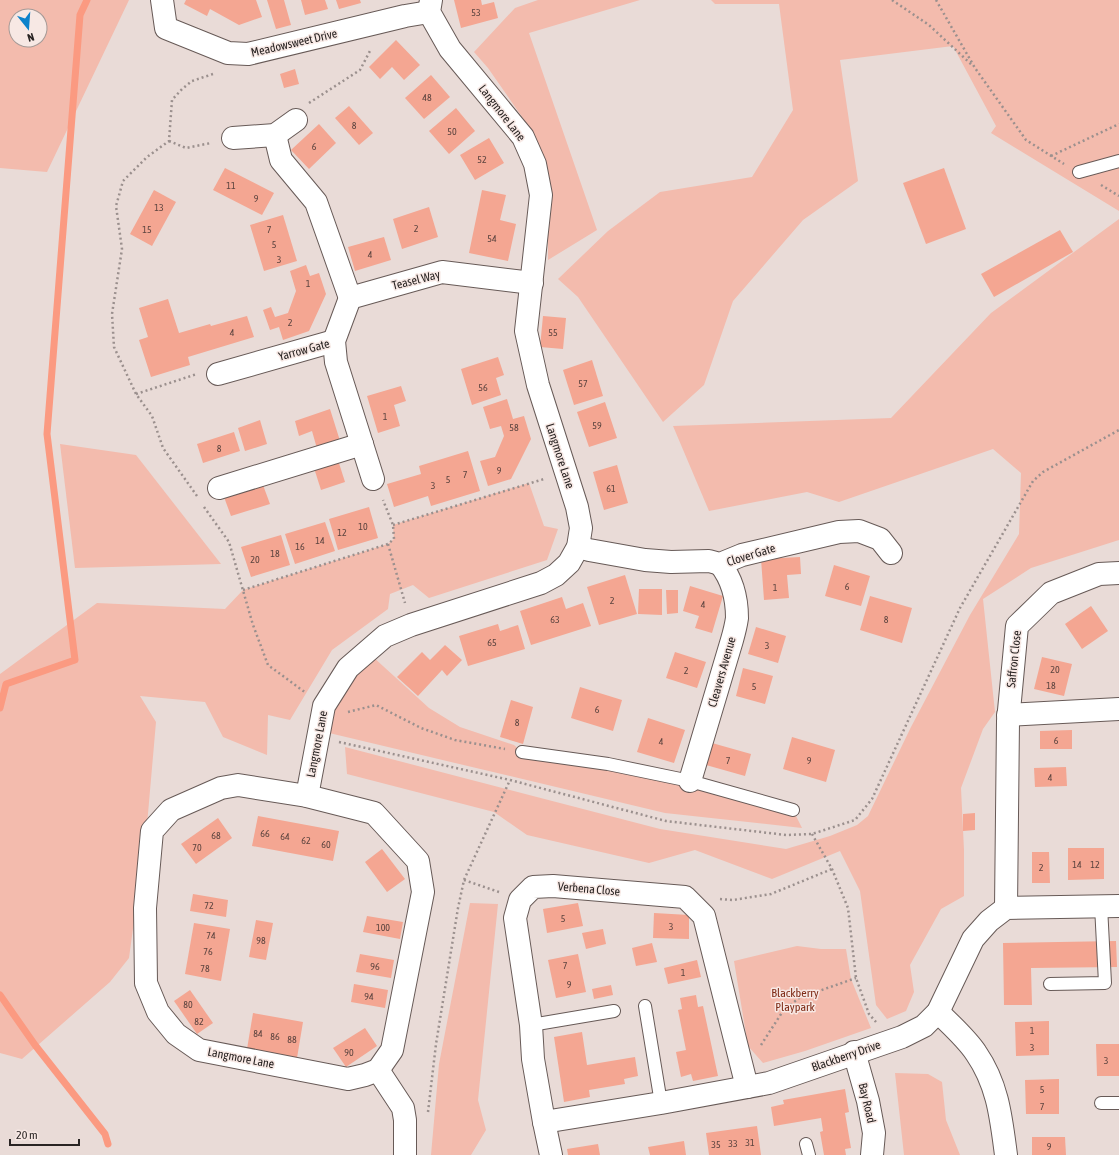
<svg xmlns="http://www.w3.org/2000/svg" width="1119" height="1155" font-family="'Asap Condensed',sans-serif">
<rect width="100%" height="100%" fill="#e9dbd7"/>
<!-- green -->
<g fill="#f3bbad" fill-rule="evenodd">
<path d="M0,0H129L47,172L0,168ZM16,16H40V40H16Z"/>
<path d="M538,0H640L529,33L597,230L548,260V191L534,134L488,68L474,52L515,8Z"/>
<path d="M711,0H1119V211L991,133L996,126L953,46L840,60L858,181L803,220L733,301L704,385L663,422L578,297L558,279L608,231L660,192L752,177L793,110L779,4H715Z"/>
<path d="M1119,219V540L1031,568L983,599L995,712L983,729L961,788L964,850V896L941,909L910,965L914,992L906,1011L887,1019L876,1005L860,891L840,851L772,879L695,850L649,863L527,835L494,812L347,774L345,747L660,829L786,849L830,836L857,825L868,816L911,727L970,615L1019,534L1021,473L993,449L839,502L807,492L709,511L673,426L891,418L991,313Z"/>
<path d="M60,444L136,455L221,564L75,568Z"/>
<path d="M529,483L544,526L558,529L547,560L429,598L413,585L390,594L388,609L332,650L290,720L268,715L267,755L223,737L205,702L140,696L156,722L147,825L129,958L110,982L22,1059L0,1053V674L97,603L225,609L243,590L388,544L394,539L393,525Z"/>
<path d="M372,656L429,708L460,727L514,745L522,752L690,781L793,810L802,828L665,813L325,732L338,697Z"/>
<path d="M470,903L498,904L478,1100L486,1130L471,1155H431L439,1064Z"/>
<path d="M797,946L821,949H846L851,979L871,1028L805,1051L763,1063L748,1046L734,961Z"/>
<path d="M895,1073L928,1074L942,1082L946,1120L960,1155H904Z"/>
</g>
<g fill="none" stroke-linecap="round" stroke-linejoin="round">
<!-- stream -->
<g stroke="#fb9a81" stroke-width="7">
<path d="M0,708L6,684L75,660L47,434L80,15L87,0"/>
<path d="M0,995L35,1045L105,1134L108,1144"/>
</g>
</g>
<!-- building -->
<g fill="#f4a692">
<path d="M186,0H256L262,17L239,25L210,9L207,16L184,4Z"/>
<path d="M267,0H284L291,25L276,29Z"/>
<path d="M301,0H325L328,9L305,15Z"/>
<path d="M336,0H360L361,3L339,9Z"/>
<path d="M454,0H481L482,5L494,2L498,18L461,28Z"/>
<path d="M396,40L420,65L404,80L392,67L380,79L369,67Z"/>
<path d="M295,69L299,84L284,88L280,74Z"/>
<path d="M431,75L450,97L424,119L405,98Z"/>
<path d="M349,106L373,133L359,145L335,118Z"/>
<path d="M456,108L475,131L449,154L429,131Z"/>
<path d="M319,124L336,143L309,169L291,150Z"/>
<path d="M489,138L504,163L475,180L460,155Z"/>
<path d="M225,168L274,193L262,215L213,190Z"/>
<path d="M944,168L966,229L926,244L903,183Z"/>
<path d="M154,190L176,202L152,246L130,234Z"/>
<path d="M482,190L506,195L500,220L516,224L508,261L469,253Z"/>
<path d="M429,207L438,237L402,249L393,219Z"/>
<path d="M283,215L297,261L264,271L250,225Z"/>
<path d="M1060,230L1073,252L994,297L981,274Z"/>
<path d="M384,237L391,260L355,271L348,247Z"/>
<path d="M306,265L310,276L319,273L326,294L309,331L283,340L279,327L270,330L263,310L271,307L275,317L288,313L296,291L290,271Z"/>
<path d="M168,299L179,333L210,324L211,326L247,316L254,337L188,357L190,365L151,377L139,340L148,337L139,308Z"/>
<path d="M543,316L566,318L563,349L540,347Z"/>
<path d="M498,357L504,375L496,378L501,395L472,405L461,369Z"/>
<path d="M592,360L603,396L574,405L563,370Z"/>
<path d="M401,386L406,401L394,405L400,426L378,433L367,396Z"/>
<path d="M507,399L513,419L524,416L531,439L511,479L488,486L480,461L495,457L504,436L501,426L490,429L483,407Z"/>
<path d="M605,402L617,438L589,447L577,412Z"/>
<path d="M330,409L341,444L318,452L312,431L299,436L295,421Z"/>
<path d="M260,420L267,444L245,451L238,428Z"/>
<path d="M234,432L240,451L203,463L197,444Z"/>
<path d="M468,451L480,491L431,506L428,496L394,507L387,484L421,474L419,466Z"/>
<path d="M338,460L345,482L321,490L314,468Z"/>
<path d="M617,465L628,503L604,510L593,472Z"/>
<path d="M263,485L270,504L231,516L224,497Z"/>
<path d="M369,507L378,538L338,550L329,519Z"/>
<path d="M325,522L335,551L295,564L285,534Z"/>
<path d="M281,535L290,565L251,577L241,547Z"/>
<path d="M800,557L801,574L787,575L789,598L764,600L761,559Z"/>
<path d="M834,565L870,576L861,606L825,596Z"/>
<path d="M625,575L637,614L599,625L587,587Z"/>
<path d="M690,586L723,596L712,633L695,628L699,616L683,611Z"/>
<path d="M639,589H662V615L638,614Z"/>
<path d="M666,590H678V613L667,614Z"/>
<path d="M870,596L912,608L902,643L860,630Z"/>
<path d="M562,597L566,609L583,603L591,626L531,645L520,611Z"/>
<path d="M1091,606L1108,631L1082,649L1065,624Z"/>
<path d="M498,624L500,631L518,625L525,649L468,666L459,636Z"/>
<path d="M756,627L786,636L778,663L748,654Z"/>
<path d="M445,645L462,660L447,676L442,670L418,696L397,677L422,652L430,660Z"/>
<path d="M675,652L706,662L697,688L666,678Z"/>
<path d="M1042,657L1072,664L1064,696L1034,689Z"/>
<path d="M743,668L773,676L765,704L736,696Z"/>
<path d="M580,687L622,700L613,731L571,718Z"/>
<path d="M511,700L533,707L523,744L500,737Z"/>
<path d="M648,718L685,730L674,763L637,752Z"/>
<path d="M1072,730V749H1040V731Z"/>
<path d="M792,737L835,750L826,782L783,769Z"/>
<path d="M712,743L751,754L745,776L706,765Z"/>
<path d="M1066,767L1067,786L1035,787L1034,768Z"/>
<path d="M975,813V830L963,831V814Z"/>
<path d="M258,816L339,831L333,861L252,846Z"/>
<path d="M218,818L232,838L196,864L181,844Z"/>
<path d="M1068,848H1104V879L1068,880Z"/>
<path d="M382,849L405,879L387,892L365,862Z"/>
<path d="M1032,852H1049L1050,883H1032Z"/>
<path d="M193,894L228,900L226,917L190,911Z"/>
<path d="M578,903L583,926L547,933L543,909Z"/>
<path d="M654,913L689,915V939L653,938Z"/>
<path d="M367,916L403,922L400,939L363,932Z"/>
<path d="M256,920L273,923L266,960L249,957Z"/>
<path d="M194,923L230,929L221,981L185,974Z"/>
<path d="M603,929L606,944L586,949L582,933Z"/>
<path d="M1116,941L1117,967L1031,968L1032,1005H1004L1003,943Z"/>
<path d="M652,943L657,962L636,966L632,948Z"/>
<path d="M360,954L394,960L391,978L356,972Z"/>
<path d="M578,954L586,992L556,998L548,960Z"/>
<path d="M697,960L701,977L668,984L664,968Z"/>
<path d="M354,984L388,990L385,1008L351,1002Z"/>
<path d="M611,985L613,995L594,999L592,989Z"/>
<path d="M190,990L213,1023L197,1034L174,1001Z"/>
<path d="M696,995L698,1007L703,1006L718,1076L693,1081L691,1074L681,1077L676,1052L686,1050L678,1010L682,1009L680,998Z"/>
<path d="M253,1013L303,1022L297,1058L247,1049Z"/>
<path d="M1049,1021V1055L1016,1056L1015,1022Z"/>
<path d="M365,1028L377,1046L346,1067L333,1048Z"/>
<path d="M582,1032L587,1065L635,1057L638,1076L624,1079L625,1084L589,1090L590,1097L564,1102L554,1037Z"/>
<path d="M1096,1044H1119V1076H1097Z"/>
<path d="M1059,1079V1114H1026L1025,1080Z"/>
<path d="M845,1089L849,1112L845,1113L851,1148L845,1149L846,1155H824L820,1132L823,1131L821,1118L774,1126L771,1107L784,1104L783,1100Z"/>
<path d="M757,1126L761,1155H709L706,1133Z"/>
<path d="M1032,1137H1065L1066,1155H1032Z"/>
<path d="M684,1141L686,1155H650L648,1147Z"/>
<path d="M598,1144L600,1155H568L567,1149Z"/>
</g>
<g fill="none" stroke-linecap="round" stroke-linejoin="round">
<!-- lane casing -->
<g stroke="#675a57" stroke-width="14">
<g id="lane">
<path d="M1079,172L1119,161"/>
<path d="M522,752L608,764L690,781L793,810"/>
<path d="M1050,984L1105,983L1101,906"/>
<path d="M645,1006L661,1103"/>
<path d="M531,1025L614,1011"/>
<path d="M1101,1103H1119"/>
<path d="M806,1144L809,1155"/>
</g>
</g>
<!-- street casing -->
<g stroke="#675a57" stroke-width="24">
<g id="street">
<path d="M162,0L166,28L228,53L248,54L405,16L429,12"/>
<path d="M275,135L281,160L316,202L350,298"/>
<path d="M233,138L275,135L296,120"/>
<path d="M218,374L334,341"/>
<path d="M373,479L336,362L334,341L350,298L442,272L532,283"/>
<path d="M219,488L362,444"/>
<path d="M578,547L589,550L645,560L671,562L709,561L720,564L742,555L839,532L859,531L880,539L891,553"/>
<path d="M1008,715L1119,709"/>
<path d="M690,781L732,640C734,633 736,625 737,618C737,599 732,579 720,564"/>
<path d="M238,785L307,796L374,813L418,861L423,892L392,1050L378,1070L365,1075L348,1079L199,1050L176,1034L158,1012L146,983L145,908L152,831L171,810L221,788Z"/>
<path d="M307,796L324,706L348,668L385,636L411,625L541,583L556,575L569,563L578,547L581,528L577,507L538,385L526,331L541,195L535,164L523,137L450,49L429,12L431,0"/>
<path d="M1006,908L1008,721L1017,626L1051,593L1099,574L1119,573"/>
<path d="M938,1012C950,1024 967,1039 976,1053C998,1085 1001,1117 1006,1155"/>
<path d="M854,1052L868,1101L874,1133L872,1155"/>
<path d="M378,1070L403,1108L405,1120V1155"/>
<path d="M544,1122L661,1103L769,1083L902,1037L924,1026L938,1012L973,939L989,921L1006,908L1119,906"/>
<path d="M551,1155L544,1122L533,1059L531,1025L515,918L520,900L533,887L553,886L685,897L704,916L747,1087"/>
</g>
</g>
<!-- path -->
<g stroke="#9b908e" stroke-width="2.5" stroke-dasharray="2 3" stroke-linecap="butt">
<path d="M892,0L929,25L973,66"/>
<path d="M936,0L975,68L1026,140L1064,164"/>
<path d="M309,103L360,70L371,49"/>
<path d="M169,141L186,148L211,143"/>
<path d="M1051,156L1119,124"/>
<path d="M1101,185L1119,196"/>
<path d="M136,394L197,374"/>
<path d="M197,496L163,448L152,416L136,394L114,347L112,314L122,249L116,206L123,181L147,157L169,141L172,100L182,89L192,81L213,74L214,72"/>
<path d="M204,507L229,542L253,625L268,665L306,693"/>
<path d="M393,525L544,479"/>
<path d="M388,544L405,603"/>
<path d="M243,590L388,544L394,539L393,525L383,500"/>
<path d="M348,712L376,705L421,728L455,740L505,749"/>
<path d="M339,742L510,780"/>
<path d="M812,834L832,869L848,908L856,978L869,1014L876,1022"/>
<path d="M464,880L499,892"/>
<path d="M720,899L733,900L771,894L832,869"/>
<path d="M761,1045L783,1011L799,998L856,978"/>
<path d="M428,1112L436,1044L458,908L464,880L510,780L666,821L786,835L812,834L855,820L872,799L960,608L1033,481L1043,472L1119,430"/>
</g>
<!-- lane -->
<use href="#lane" stroke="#fff" stroke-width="12"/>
<!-- street -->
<use href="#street" stroke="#fff" stroke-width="22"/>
</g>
<g text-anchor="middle" stroke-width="3" stroke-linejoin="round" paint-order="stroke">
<!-- number labels -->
<g font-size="10" fill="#5c443f">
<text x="476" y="16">53</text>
<text x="427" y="101">48</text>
<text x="354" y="129">8</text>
<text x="452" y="135">50</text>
<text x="314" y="150">6</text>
<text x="482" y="163">52</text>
<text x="231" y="189">11</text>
<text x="256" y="202">9</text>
<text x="159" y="211">13</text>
<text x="416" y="232">2</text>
<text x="147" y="233">15</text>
<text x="269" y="233">7</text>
<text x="492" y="242">54</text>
<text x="274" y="248">5</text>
<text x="370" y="258">4</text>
<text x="279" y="263">3</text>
<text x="308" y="287">1</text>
<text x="290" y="326">2</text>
<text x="232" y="336">4</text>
<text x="553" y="336">55</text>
<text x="583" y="387">57</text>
<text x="483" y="391">56</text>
<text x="385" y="420">1</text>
<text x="597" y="429">59</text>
<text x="514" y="431">58</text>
<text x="219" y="452">8</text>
<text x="499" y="474">9</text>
<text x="465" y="478">7</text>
<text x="448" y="483">5</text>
<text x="433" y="489">3</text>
<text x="611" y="492">61</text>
<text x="363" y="530">10</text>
<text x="342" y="536">12</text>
<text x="320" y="544">14</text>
<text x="300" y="550">16</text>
<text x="275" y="557">18</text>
<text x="255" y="563">20</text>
<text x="847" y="590">6</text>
<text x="775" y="591">1</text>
<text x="612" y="604">2</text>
<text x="703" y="608">4</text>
<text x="555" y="623">63</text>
<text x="886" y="623">8</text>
<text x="492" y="646">65</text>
<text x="767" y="649">3</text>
<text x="1055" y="673">20</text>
<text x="686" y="674">2</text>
<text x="1051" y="689">18</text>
<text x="754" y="690">5</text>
<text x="597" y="713">6</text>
<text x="517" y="726">8</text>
<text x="1056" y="744">6</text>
<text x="661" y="745">4</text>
<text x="728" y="764">7</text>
<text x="809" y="764">9</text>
<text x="1050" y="781">4</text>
<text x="265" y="837">66</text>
<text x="216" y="839">68</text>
<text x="285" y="840">64</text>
<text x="306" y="844">62</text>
<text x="326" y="848">60</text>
<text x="197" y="851">70</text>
<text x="1077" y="868">14</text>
<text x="1095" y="868">12</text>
<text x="1041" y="871">2</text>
<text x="209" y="909">72</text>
<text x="563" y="922">5</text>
<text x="671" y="930">3</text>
<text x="383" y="931">100</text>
<text x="211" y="939">74</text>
<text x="261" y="944">98</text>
<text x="208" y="955">76</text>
<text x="565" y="969">7</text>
<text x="375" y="970">96</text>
<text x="205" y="972">78</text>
<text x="683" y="976">1</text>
<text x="569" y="988">9</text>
<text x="369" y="1000">94</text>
<text x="188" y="1008">80</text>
<text x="199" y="1025">82</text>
<text x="1032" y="1034">1</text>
<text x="258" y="1037">84</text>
<text x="275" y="1040">86</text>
<text x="292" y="1043">88</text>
<text x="1032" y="1051">3</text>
<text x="349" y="1056">90</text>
<text x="1106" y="1064">3</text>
<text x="1042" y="1093">5</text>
<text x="1042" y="1110">7</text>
<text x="750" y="1146">31</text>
<text x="733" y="1147">33</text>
<text x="716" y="1148">35</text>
<text x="1049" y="1150">9</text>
</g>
<!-- street labels -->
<g font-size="12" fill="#292423" stroke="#f7e8e4">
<text transform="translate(294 43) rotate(-13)" y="4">Meadowsweet Drive</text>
<text transform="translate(502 113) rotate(52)" y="4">Langmore Lane</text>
<text transform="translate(416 280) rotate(-14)" y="4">Teasel Way</text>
<text transform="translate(304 350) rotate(-15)" y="4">Yarrow Gate</text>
<text transform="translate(560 456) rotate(72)" y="4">Langmore Lane</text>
<text transform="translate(751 555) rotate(-17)" y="4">Clover Gate</text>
<text transform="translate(1014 659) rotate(-84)" y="4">Saffron Close</text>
<text transform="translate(722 672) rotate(-74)" y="4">Cleavers Avenue</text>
<text transform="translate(317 744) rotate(-79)" y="4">Langmore Lane</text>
<text transform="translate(589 889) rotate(5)" y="4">Verbena Close</text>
<text transform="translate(846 1056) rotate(-19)" y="4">Blackberry Drive</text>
<text transform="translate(241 1058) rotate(11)" y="4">Langmore Lane</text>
<text transform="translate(867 1103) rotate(77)" y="4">Bay Road</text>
</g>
<!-- park labels -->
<g font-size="12" fill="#7f2b16" stroke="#f7e8e4">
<text x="795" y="997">Blackberry<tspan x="795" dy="14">Playpark</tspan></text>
</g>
</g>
<!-- north arrow -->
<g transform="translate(28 28) rotate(163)"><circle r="19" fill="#f7e8e4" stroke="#a59a97"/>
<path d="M0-3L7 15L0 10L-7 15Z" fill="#0c82cb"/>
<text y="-6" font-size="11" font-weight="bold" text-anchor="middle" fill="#292423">N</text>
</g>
<!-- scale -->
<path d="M10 1139v6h69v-6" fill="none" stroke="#292423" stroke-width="2"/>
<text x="16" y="1139" font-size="12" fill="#292423" stroke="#f7e8e4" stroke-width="3" paint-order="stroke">20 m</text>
</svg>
